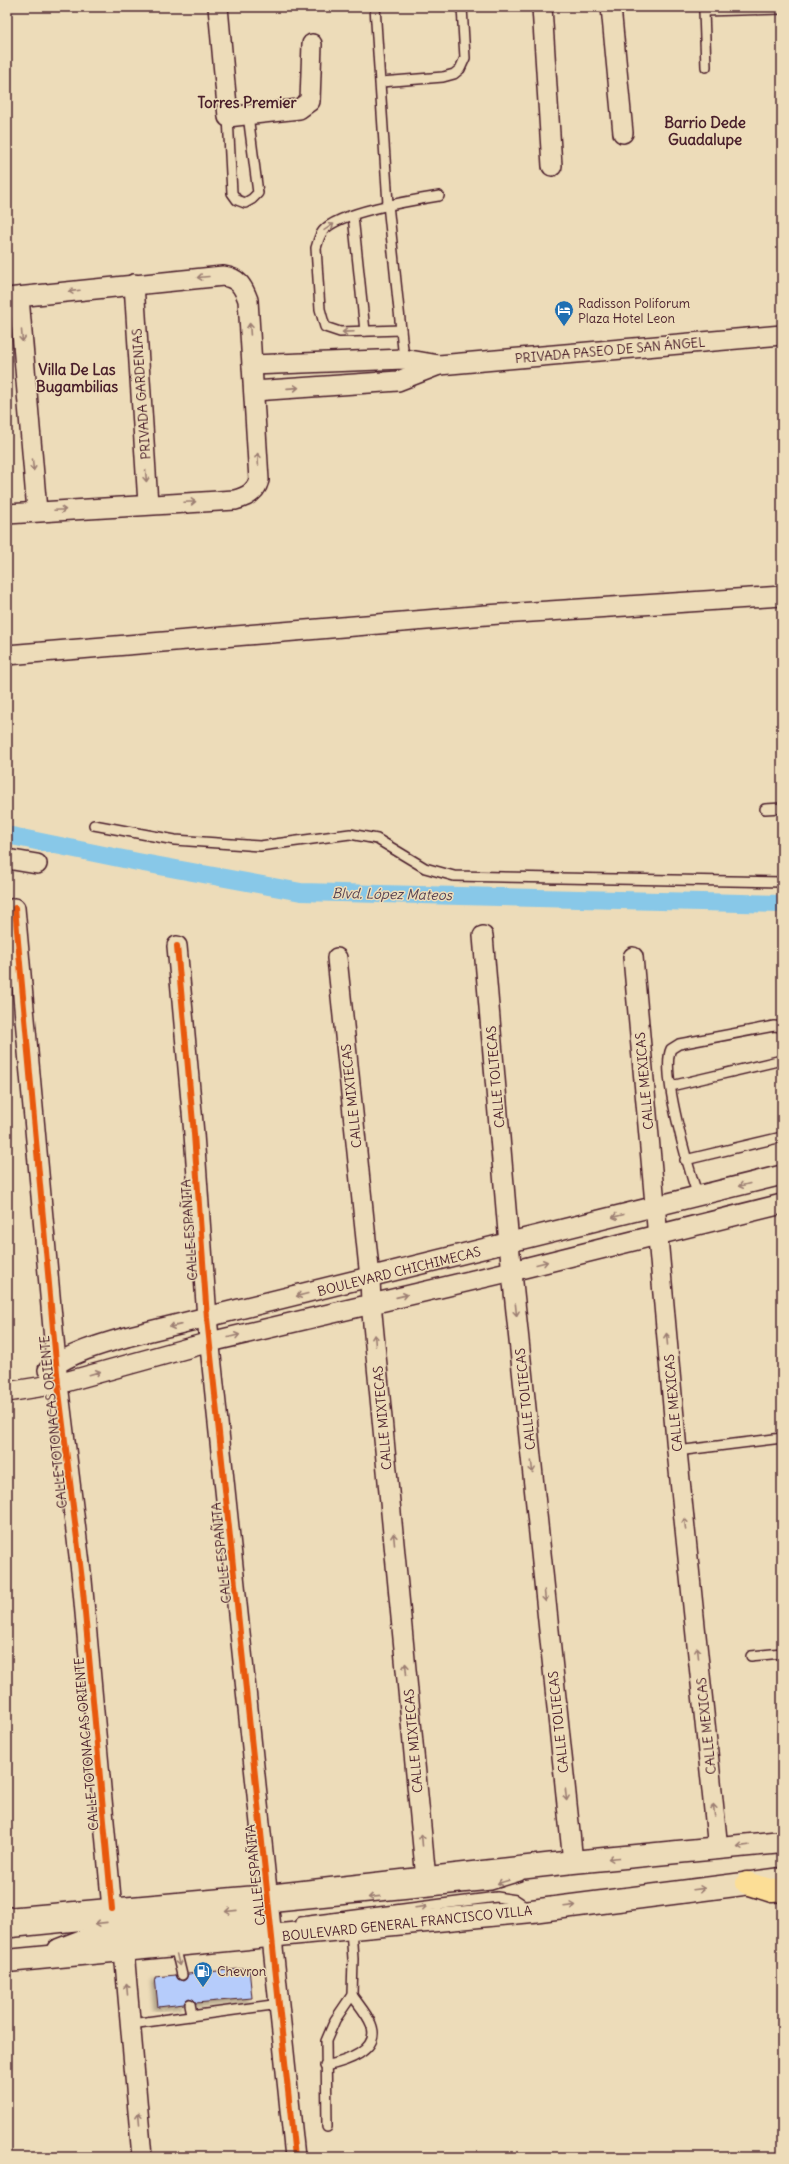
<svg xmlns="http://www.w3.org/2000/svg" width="789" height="2164" font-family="Delius,sans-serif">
<defs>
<filter id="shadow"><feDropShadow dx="-3.5" dy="3.5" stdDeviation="2" flood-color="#0004"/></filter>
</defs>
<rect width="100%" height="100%" fill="#eddcb9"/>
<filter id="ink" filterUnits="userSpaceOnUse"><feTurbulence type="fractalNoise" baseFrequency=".025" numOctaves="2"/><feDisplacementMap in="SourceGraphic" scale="8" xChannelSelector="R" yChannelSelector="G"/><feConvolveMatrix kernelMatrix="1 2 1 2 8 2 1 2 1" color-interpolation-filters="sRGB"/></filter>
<g filter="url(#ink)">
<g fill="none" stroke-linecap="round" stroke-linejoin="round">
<!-- canal -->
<path stroke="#88c8e8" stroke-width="18" d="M7,835L138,862L301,892L782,904"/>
</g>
<!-- building -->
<path fill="#b6ccfb" stroke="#4a1f2b" filter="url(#shadow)" d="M249,1968L252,1998L196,2003L194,2000L189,1998L186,2000L184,2004L158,2007L155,1977L176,1975L178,1979L183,1981L186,1979L188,1974Z"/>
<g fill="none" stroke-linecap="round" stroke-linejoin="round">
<!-- lane casing -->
<g stroke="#4a1f2b" stroke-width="12">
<g id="lane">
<path d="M375,7L388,204L404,359"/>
<path d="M704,7V11L782,9"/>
<path d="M704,11L706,67"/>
<path d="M381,82L443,77L454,74L460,69L465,58L462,7"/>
<path d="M228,117L232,193L237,200L245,203L252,199L258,193L248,115"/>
<path d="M353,216L365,331"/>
<path d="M401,330L340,332L325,327L320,309L316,248C318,242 319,236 323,231C338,212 414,200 439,196"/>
<path d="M765,809L782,808"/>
<path d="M94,825L175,840L260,846L350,834L377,839L425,868L454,876L782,882"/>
<path d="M671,1086L782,1060"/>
<path d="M685,1160L782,1137"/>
<path d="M698,1196C689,1170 660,1071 671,1049L679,1044L774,1026L782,1027"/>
<path d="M677,1451L782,1438"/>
<path d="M751,1656L782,1653"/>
<path d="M267,1907L491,1885L520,1876"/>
<path d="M301,1922L497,1897L516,1900L528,1908"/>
<path d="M7,1933L254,1908"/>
<path d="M175,1946L182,1975"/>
<path d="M190,2004L192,2014"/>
<path d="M131,2024L280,2004"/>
<path d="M325,2066C344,2062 382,2051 371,2024C367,2014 358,2004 352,1995"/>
<path d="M327,2127L326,2041L335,2020L352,1995L353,1959L351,1929"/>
</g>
</g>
<!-- street casing -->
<g stroke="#4a1f2b" stroke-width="22">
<g id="street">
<path d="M218,7L228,117L299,109L310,101L312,44"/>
<path d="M542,7L552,166"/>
<path d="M611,7L623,133"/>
<path d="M134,284L148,504"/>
<path d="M19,297L37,511"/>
<path d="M7,298L223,276C238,278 243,286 248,300L259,480C256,492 247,497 235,500L7,514"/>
<path d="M252,365L404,359L439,365L782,335"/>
<path d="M254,391L398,381L439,365"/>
<path d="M7,655L486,615L782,596"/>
<path d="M7,859L37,864"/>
<path d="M15,908L58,1384L82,1580L112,1909"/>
<path d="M483,936L509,1244L573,1862"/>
<path d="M177,946L194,1134L207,1318L295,2157"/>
<path d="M633,957L677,1451L718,1849"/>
<path d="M337,958L370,1278L371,1303L426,1879"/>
<path d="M48,1370C72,1352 102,1344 130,1336L782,1175"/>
<path d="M7,1392L58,1384L210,1342L512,1271L782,1204"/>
<path d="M124,1951L142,2157"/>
</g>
</g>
<!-- secondary casing -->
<g stroke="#4a1f2b" stroke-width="25">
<g id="secondary">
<path d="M7,1919L268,1896L573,1862L782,1842"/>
<path d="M59,1950L98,1935L240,1923L255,1916L268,1896"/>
<path d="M7,1961L532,1911L782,1879"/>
</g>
</g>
<!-- primary casing -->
<g stroke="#4a1f2b" stroke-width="25">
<path id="primary" d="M747,1883L772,1891L782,1890"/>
</g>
<!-- lane -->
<use href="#lane" stroke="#eddcb9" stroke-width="9"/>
<!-- street -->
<use href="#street" stroke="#eddcb9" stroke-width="19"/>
<!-- secondary -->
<use href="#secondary" stroke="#eddcb9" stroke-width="22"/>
<!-- primary -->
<use href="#primary" stroke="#fcde96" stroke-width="22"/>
<!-- cycleway casing -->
<g stroke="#eddcb9" stroke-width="8">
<g id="cycleway">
<path d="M15,908L58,1384L82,1580L112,1909"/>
<path d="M177,946L194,1134L207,1318L295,2157"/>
</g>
</g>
<!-- cycleway -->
<use href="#cycleway" stroke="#e8590c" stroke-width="6"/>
</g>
<!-- one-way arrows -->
<defs><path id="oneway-shaft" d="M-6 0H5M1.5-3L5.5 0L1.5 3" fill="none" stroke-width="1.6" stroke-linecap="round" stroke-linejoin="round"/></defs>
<g stroke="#9c7e72">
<use href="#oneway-shaft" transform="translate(329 227) rotate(-34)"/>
<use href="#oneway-shaft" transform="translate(203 277) rotate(175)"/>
<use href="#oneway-shaft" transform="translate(74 291) rotate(173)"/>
<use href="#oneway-shaft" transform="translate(250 329) rotate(-94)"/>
<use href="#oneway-shaft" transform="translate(348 332) rotate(178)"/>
<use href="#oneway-shaft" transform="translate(22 336) rotate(85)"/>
<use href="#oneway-shaft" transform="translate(293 388) rotate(-4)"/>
<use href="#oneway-shaft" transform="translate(258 459) rotate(-94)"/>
<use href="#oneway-shaft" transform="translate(33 465) rotate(85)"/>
<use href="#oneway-shaft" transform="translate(146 476) rotate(86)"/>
<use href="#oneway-shaft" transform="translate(190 502) rotate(-3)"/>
<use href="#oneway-shaft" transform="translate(60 510) rotate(-3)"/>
<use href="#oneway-shaft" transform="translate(744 1185) rotate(166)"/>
<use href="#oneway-shaft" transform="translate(618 1216) rotate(166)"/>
<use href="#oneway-shaft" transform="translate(542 1263) rotate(-14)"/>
<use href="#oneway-shaft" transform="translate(302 1295) rotate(166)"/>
<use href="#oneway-shaft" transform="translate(402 1296) rotate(-13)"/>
<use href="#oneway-shaft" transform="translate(516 1310) rotate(84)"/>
<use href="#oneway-shaft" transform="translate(175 1326) rotate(167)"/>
<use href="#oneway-shaft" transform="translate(234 1336) rotate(-14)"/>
<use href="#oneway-shaft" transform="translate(667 1339) rotate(-95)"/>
<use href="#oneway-shaft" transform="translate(375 1340) rotate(-95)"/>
<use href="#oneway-shaft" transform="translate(95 1373) rotate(-16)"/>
<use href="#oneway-shaft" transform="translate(532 1467) rotate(84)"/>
<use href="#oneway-shaft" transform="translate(685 1524) rotate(-96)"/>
<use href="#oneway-shaft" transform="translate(394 1539) rotate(-95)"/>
<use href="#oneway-shaft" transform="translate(545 1596) rotate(84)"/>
<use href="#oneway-shaft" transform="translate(698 1653) rotate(-96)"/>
<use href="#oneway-shaft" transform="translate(406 1669) rotate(-95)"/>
<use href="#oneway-shaft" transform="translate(566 1795) rotate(84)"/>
<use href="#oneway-shaft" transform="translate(714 1810) rotate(-96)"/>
<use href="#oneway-shaft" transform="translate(422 1840) rotate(-95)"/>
<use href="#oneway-shaft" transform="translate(743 1846) rotate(173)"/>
<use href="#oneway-shaft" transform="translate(614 1858) rotate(175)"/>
<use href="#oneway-shaft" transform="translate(503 1882) rotate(164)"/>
<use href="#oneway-shaft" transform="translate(699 1889) rotate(-7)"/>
<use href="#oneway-shaft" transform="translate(374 1897) rotate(174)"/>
<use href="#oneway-shaft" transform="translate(570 1906) rotate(-7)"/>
<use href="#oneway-shaft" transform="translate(421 1907) rotate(-7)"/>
<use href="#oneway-shaft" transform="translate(231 1911) rotate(174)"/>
<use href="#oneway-shaft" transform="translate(101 1923) rotate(174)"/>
<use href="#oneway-shaft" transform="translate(178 1960) rotate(77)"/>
<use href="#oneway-shaft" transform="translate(127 1989) rotate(-95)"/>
<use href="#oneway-shaft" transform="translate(139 2118) rotate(-95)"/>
</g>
</g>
<!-- icons -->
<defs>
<g id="hotel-pin" transform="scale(1)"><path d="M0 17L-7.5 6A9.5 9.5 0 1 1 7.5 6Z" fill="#1f6fb2" stroke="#eddcb9"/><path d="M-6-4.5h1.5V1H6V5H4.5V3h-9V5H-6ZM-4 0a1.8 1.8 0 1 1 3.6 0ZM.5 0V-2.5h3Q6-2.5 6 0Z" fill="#fff"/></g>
<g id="fuel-pin" transform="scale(1)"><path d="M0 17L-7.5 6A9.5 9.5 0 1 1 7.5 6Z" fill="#1f6fb2" stroke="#eddcb9"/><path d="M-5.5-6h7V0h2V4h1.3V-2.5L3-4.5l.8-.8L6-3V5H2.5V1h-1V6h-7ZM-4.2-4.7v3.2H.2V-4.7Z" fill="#fff"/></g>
</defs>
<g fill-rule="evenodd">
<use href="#hotel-pin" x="564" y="310"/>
<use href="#fuel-pin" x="203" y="1971"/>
</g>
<g text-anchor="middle" stroke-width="3" stroke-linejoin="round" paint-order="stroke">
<!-- poi labels -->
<g font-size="13" fill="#4a1f2b" stroke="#eddcb9" text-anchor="start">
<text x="578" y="308">Radisson Poliforum<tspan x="578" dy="15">Plaza Hotel Leon</tspan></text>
<text x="217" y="1976">Chevron</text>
</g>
<!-- street labels -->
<g font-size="13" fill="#4a1f2b" stroke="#eddcb9">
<text transform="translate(610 350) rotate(-5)" y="5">PRIVADA PASEO DE SAN ÁNGEL</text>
<text transform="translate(141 394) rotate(-94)" y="5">PRIVADA GARDENIAS</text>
<text transform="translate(495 1077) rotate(-95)" y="5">CALLE TOLTECAS</text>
<text transform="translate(644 1081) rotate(-95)" y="5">CALLE MEXICAS</text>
<text transform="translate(351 1096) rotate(-96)" y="5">CALLE MIXTECAS</text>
<text transform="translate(189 1230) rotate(-94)" y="5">CALLE ESPAÑITA</text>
<text transform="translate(399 1271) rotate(-14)" y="5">BOULEVARD CHICHIMECAS</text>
<text transform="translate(525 1399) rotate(-96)" y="5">CALLE TOLTECAS</text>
<text transform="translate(673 1403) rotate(-95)" y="5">CALLE MEXICAS</text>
<text transform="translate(382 1418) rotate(-95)" y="5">CALLE MIXTECAS</text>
<text transform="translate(53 1422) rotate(-96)" y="5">CALLE TOTONACAS ORIENTE</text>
<text transform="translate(221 1553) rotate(-96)" y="5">CALLE ESPAÑITA</text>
<text transform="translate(558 1722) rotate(-96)" y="5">CALLE TOLTECAS</text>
<text transform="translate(706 1726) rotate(-96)" y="5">CALLE MEXICAS</text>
<text transform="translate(413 1741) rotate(-95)" y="5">CALLE MIXTECAS</text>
<text transform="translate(86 1744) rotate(-95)" y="5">CALLE TOTONACAS ORIENTE</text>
<text transform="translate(255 1875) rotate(-96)" y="5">CALLE ESPAÑITA</text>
<text transform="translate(407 1923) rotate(-6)" y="5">BOULEVARD GENERAL FRANCISCO VILLA</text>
</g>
<!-- water labels -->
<g font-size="14" font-style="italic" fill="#564151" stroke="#eddcb9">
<text transform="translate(392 894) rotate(1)" y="5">Blvd. López Mateos</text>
</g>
<!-- quarter labels -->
<g font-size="15" font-weight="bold" fill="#4a1f2b" stroke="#eddcb9">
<text x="247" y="108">Torres Premier</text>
<text x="705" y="128">Barrio Dede<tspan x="705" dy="17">Guadalupe</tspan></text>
<text x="77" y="375">Villa De Las<tspan x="77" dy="17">Bugambilias</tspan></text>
</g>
</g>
<!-- margin -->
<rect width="789" height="2164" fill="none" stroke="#eddcb9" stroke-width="24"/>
<rect x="12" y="12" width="765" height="2140" fill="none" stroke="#4a1f2b" stroke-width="1.5" filter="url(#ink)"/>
</svg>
